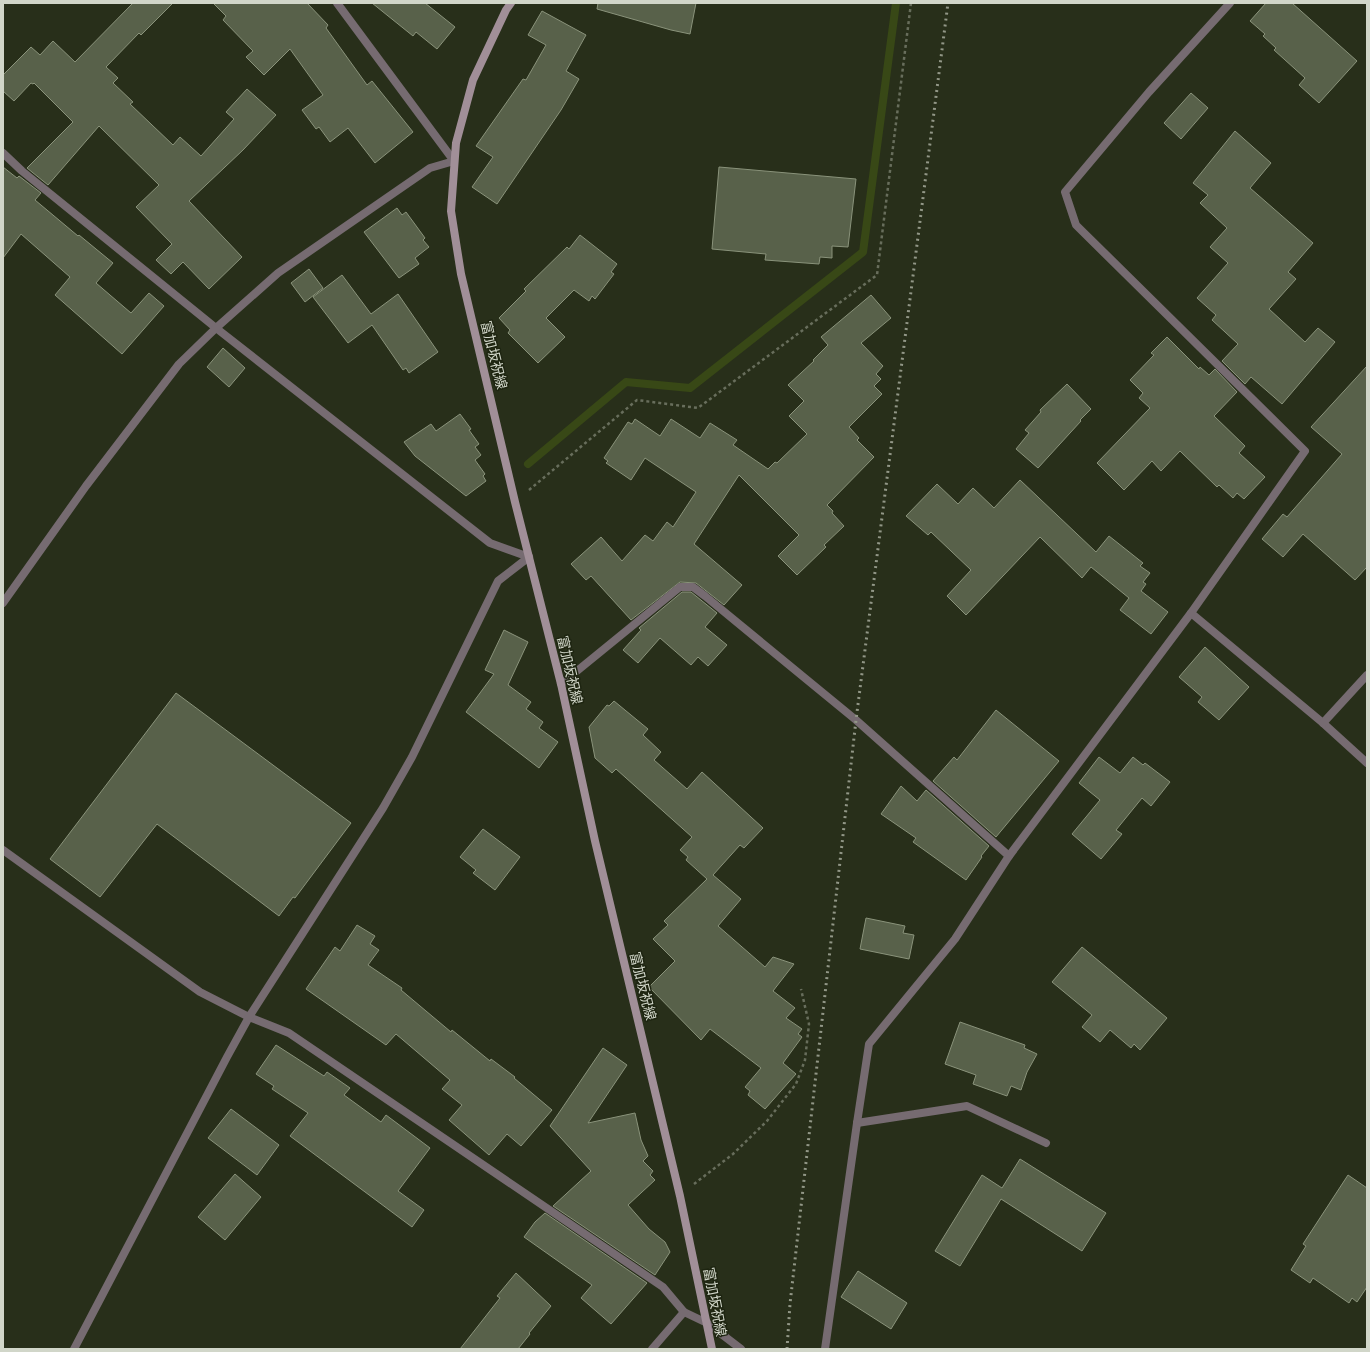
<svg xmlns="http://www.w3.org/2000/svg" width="1370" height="1352" font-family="'DejaVu Sans','Noto Sans JP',sans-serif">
<rect width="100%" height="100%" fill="#282f1a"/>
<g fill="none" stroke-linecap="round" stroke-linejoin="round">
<!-- stream -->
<path stroke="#384816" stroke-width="8" d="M528,464L626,382L690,388L863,252L896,3"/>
</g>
<!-- building -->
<g fill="#58614a" stroke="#8a937b">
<path d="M133,3H173L141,35L139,33L106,67L118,78L113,83L133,102L130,104L173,145L180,137L201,156L234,119L226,112L247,89L276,115L243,150L189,201L242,257L209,289L183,262L171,274L156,260L172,244L136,207L159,185L99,126L48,185L27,168L73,122L34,83L33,84L31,83L14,101L3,91V75L31,47L40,55L53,41L75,62Z"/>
<path d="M213,3H307L328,25L326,28L367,85L372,81L413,132L375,163L348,128L330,142L319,127L316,129L302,110L323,95L290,49L264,75L246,57L253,51L223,20L226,16Z"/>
<path d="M372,3H425L455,27L437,49L416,32L413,36Z"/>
<path d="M598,3H696L690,34L671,30L597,9Z"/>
<path d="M1266,3H1292L1357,61L1319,103L1299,85L1305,78L1274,50L1276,48L1263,36L1265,34L1250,21Z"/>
<path d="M542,11L586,35L566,71L579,79L561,110L497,204L472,187L493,157L476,146L523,79L526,80L546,45L528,35Z"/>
<path d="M1191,93L1208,108L1181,139L1164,123Z"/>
<path d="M1235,131L1271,163L1250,188L1313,243L1288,272L1296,279L1269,309L1305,342L1318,328L1335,342L1282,404L1251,377L1245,384L1222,361L1238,344L1212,320L1216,315L1197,298L1228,263L1210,247L1227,228L1200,203L1208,195L1193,183Z"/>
<path d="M3,167L17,178L19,176L41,193L35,200L78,236L79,235L113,263L96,283L131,313L149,293L164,306L122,354L55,295L70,277L21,234L3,258Z"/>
<path d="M719,167L856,179L848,247L832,246V258L820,257L819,264L765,260L766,254L712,249Z"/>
<path d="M397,208L402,215L406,212L425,238L423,240L429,247L415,258L419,264L399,278L364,232Z"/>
<path d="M580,235L617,264L611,272L614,274L595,299L592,296L589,301L574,290L546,318L565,337L538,363L508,333L510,330L499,318L526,291L524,289L567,247L569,249Z"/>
<path d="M309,269L323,288L305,302L291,283Z"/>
<path d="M342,275L371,314L398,294L438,352L409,373L406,368L403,370L372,325L348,343L313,297Z"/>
<path d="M871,295L891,318L861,343L883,366L876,374L881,379L874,386L882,394L849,427L859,438L857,440L874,457L827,505L833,511L832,513L844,526L824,545L826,547L797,575L778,556L799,535L739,475L694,544L742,585L724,605L696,583L680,582L631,620L591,576L586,580L571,564L601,537L622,561L645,535L653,541L667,522L673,527L696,492L645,458L631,480L606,463L608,461L604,458L628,422L632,424L635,419L660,436L671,419L700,438L710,423L737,440L733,445L768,469L775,462L777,463L807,434L789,416L804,401L788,385L814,361L813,360L828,345L821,337Z"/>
<path d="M1167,337L1199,369L1200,367L1209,375L1215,369L1237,392L1214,416L1245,446L1239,453L1265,477L1244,499L1237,493L1233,498L1219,485L1217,487L1180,451L1161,471L1152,461L1124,490L1097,463L1150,408L1139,398L1143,393L1130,380L1154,355L1151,353Z"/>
<path d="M223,348L245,368L229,387L207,367Z"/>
<path d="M1367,366V567L1355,580L1303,534L1283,557L1262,539L1283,514L1287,517L1342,454L1311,427Z"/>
<path d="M1067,384L1091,409L1080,420L1081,421L1038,468L1016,449L1029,433L1025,430L1041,412L1040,410Z"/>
<path d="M460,414L471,429L469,430L479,444L475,447L481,455L475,460L485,474L483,476L486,481L466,496L415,456L404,442L431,424L436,431Z"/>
<path d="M1020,480L1096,552L1109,536L1143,563L1140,566L1150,573L1143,582L1146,584L1141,591L1168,612L1151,634L1120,610L1129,598L1091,567L1082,578L1040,537L966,615L947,596L971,570L931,532L928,535L906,516L937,484L958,504L973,488L994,508Z"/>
<path d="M682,592H691L717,613L705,627L727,645L708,666L698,657L691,665L660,638L638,663L623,650L641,630L639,628Z"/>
<path d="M504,630L528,642L508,685L531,702L526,709L543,722L539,728L558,742L539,768L466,712L494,674L485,670Z"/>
<path d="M1205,647L1249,687L1219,720L1198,702L1202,697L1179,677Z"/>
<path d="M176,693L351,823L295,898L293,897L279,916L157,824L100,897L50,859Z"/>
<path d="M614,701L648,729L643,735L661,752L654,760L687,789L702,772L763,828L744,848L740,845L713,875L741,899L718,926L765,967L773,957L794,964L773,991L795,1008L786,1018L802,1029L798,1034L802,1037L783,1063L796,1074L765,1109L748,1095L750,1091L745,1087L761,1068L710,1029L701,1040L649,987L675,961L653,939L668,925L664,921L707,879L686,860L688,857L680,850L692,837L616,769L612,773L595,758L589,727L607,705L609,706Z"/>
<path d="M996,710L1059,761L996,837L933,781L954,757L957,760Z"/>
<path d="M1099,757L1120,773L1133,757L1143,765L1145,763L1170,782L1151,806L1142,798L1116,830L1122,834L1101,859L1072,834L1100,800L1079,783Z"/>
<path d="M901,786L917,801L926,790L989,846L981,856L982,857L966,880L913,842L916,838L881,814Z"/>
<path d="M483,829L520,857L495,890L473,873L476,870L460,857Z"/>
<path d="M866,918L905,926L903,933L914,935L909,959L860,949Z"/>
<path d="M357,925L375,936L370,944L379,950L368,965L402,988L401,990L451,1032L452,1030L490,1061L491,1059L515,1077L514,1078L552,1110L521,1146L507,1134L489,1155L449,1120L462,1105L442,1089L450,1080L396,1034L386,1045L306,989L335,947L340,951Z"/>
<path d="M1082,947L1167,1018L1140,1050L1134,1044L1131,1048L1110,1030L1100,1042L1082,1027L1092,1015L1052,982Z"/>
<path d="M960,1022L1025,1045L1024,1048L1037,1054L1027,1072L1021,1090L1011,1086L1007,1096L973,1084L976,1075L945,1064Z"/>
<path d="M276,1045L324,1076L327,1072L350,1088L344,1095L381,1122L386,1115L430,1148L398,1191L424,1210L412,1227L290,1136L308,1113L272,1089L274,1086L256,1074Z"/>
<path d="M603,1048L627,1065L588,1123L635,1113L641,1140L648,1156L643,1161L653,1171L650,1175L655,1180L628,1205L649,1229L665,1242L670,1252L655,1275L553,1206L591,1171L550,1126Z"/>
<path d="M231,1109L279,1145L257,1175L208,1138Z"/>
<path d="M1020,1159L1106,1213L1082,1251L1001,1199L960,1266L935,1251L982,1175L1002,1188Z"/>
<path d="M235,1174L261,1197L225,1240L198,1217Z"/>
<path d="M1348,1175L1367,1188V1287L1357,1302L1352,1298L1349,1303L1313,1278L1310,1283L1291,1270L1306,1246L1303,1244Z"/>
<path d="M545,1213L647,1283L611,1324L581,1298L592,1285L524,1237L535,1222Z"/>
<path d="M858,1271L907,1303L891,1329L841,1297Z"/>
<path d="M516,1273L551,1306L529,1333L530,1334L518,1349H460L500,1298L497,1296Z"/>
</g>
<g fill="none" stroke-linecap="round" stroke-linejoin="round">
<!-- path -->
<g stroke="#686e5c" stroke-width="2.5" stroke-dasharray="3 3" stroke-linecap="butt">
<path d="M529,490L637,400L698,408L877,275L911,3"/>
<path d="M694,1184L733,1154L767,1121L796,1084L805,1060L809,1024L801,989"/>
</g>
<!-- service -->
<path stroke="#766b71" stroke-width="8" d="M857,1123L967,1106L1046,1143"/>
<!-- minor -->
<g stroke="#766b71" stroke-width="8">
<path d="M3,153L22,171L216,328L490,543L529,557"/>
<path d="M3,603L86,486L179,364L216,328L278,273L430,168L454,161L337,3"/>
<path d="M1191,613L1323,723L1367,763"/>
<path d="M561,684L680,587H693L705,596L856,720L1009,856"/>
<path d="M1323,723L1367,675"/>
<path d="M3,850L200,992L249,1017L289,1033L663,1287L684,1312L707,1323L741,1349"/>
<path d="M74,1349L227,1057L249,1017L383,808L412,757L498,581L529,557"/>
<path d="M652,1349L684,1312"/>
<path d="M825,1349L857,1123L869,1044L955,939L1009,856L1191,613L1305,451L1076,225L1065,192L1149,92L1230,3"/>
</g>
<!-- secondary -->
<path stroke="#a18f98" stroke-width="8" d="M511,3L506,10L473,80L456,143L451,211L461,274L515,502L561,684L595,841L680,1196L712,1349"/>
<!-- rail -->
<path stroke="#929787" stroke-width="3" stroke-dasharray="2 4" stroke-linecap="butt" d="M787,1349L790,1304L856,720L948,3"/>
</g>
<g text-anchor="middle" stroke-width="3" stroke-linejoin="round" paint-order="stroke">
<!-- street labels -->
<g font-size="14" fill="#d1d6c9" stroke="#1e2511">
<text transform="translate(494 355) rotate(76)" y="5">富加坂祝線</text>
<text transform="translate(570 670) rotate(77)" y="5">富加坂祝線</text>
<text transform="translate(643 986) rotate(76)" y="5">富加坂祝線</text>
<text transform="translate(715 1302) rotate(79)" y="5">富加坂祝線</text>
</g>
</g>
<!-- border -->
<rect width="1370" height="1352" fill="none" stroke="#d1d6c9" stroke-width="8"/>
</svg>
